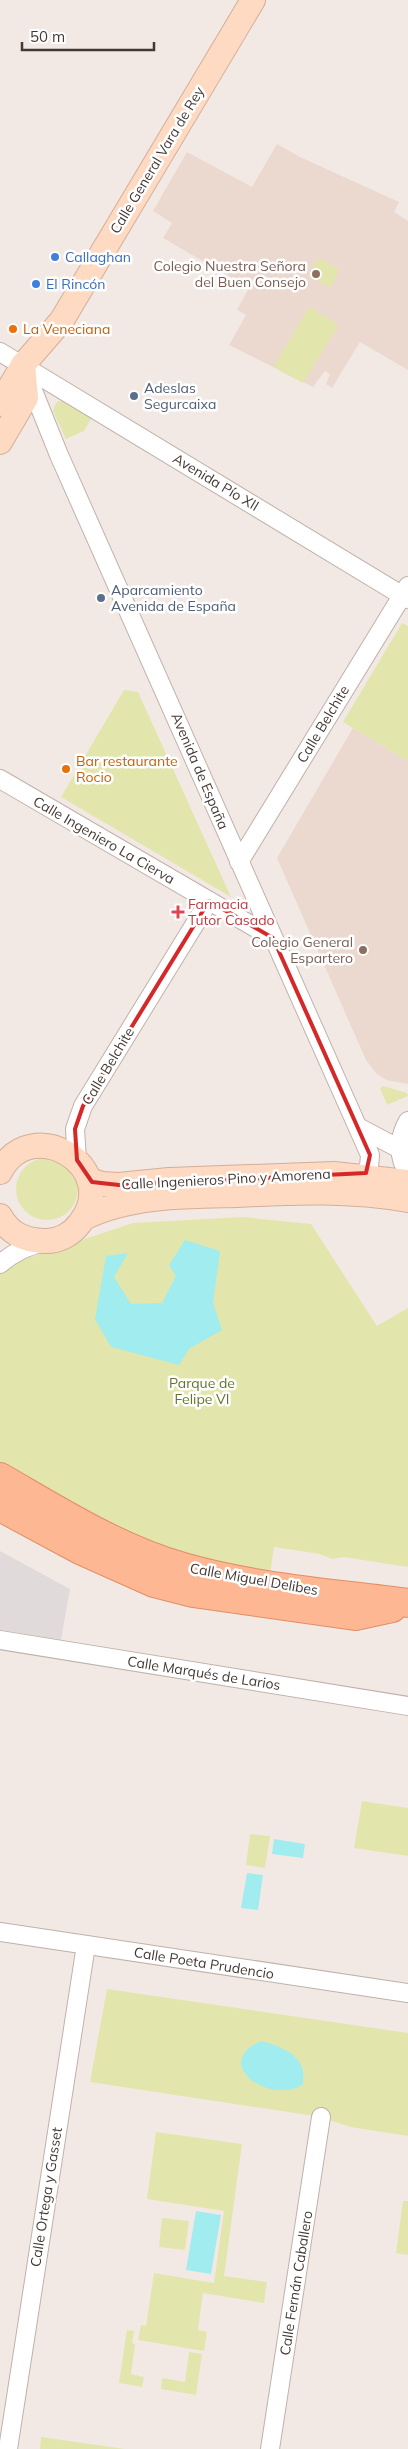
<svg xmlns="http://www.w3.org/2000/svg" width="408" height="2449" font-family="Mulish,sans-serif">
<rect width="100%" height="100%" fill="#f2e9e5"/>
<!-- education -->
<g fill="#ebd9cf">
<path d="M277,144L300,157L399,202L394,212L408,221V370L360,342L332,388L326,384L330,374L325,371L313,387L229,345L246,315L237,310L249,288L163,238L172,223L153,211L187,152L252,187Z"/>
<path d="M353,728L408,761V1084L386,1080L376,1073L366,1060L277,858Z"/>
</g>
<!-- green -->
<g fill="#e2e6ad">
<path d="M319,258L340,270L330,288L308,275Z"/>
<path d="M309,307L339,325L303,383L273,367Z"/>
<path d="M60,401H64L92,417L84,431L66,439L53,411L56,403Z"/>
<path d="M402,623L408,626V761L343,722Z"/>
<path d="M124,690L138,692L231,897L61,797Z"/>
<path d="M383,1086L407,1093L408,1096L387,1105L380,1088Z"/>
<circle cx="47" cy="1189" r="31"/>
<path d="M243,1217L311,1224L377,1326L408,1308V1567L344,1557L332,1559L320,1554L274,1547L269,1581L227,1577L0,1477V1267L133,1223Z"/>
<path d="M362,1801L408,1808V1856L354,1848Z"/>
<path d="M250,1834L270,1836L265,1868L246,1865Z"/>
<path d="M107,1989L408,2033V2136L350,2127L321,2117L90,2082Z"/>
<path d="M156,2132L242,2144L224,2276L267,2282L264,2303L203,2293L198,2330L207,2332L204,2351L138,2340L141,2325L146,2326L154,2273L214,2283L224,2211L147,2199Z"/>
<path d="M403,2201H408V2255L396,2253Z"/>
<path d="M162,2218L189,2221L185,2250L159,2247Z"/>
<path d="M127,2330L134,2331L132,2343L135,2344L131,2374L144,2377L142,2387L119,2383Z"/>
<path d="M189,2352L202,2354L196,2395L161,2389L162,2378L185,2382Z"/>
<path d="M41,2437L125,2449H40Z"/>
</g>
<!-- parking -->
<path fill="#e0dbda" d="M0,1551L70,1589L61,1640L0,1630Z"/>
<!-- water -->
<g fill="#a1ecef">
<path d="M185,1240L220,1251L213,1303L222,1330L189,1349L179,1365L111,1347L95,1319L106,1256L128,1253L114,1277L131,1304L162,1303L176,1276L169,1265Z"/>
<path d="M274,1839L305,1844L303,1858L272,1854Z"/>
<path d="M247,1873L263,1875L258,1910L241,1908Z"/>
<path d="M261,2041C283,2046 310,2059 302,2085C270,2105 210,2064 261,2041Z"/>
<path d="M196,2211L221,2215L211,2274L186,2270Z"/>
</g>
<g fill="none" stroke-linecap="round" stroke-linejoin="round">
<!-- minor casing -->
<g stroke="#c0b1aa" stroke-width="20">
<g id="minor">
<path d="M0,352L408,599"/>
<path d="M28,378L59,455L370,1155L369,1167L363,1175"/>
<path d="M0,779L273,938"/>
<path d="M239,862L408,586"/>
<path d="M408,1121C399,1136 397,1157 408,1172"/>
<path d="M358,1127L396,1147L408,1143"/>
<path d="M77,1160L75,1129L83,1106L209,901"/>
<path d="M0,1264C14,1252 26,1247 43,1242"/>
<path d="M0,1640L408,1706"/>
<path d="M0,1932L408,1993"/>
<path d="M8,2449L86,1945"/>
<path d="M270,2449L321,2117"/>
</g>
</g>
<!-- secondary casing -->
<g stroke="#d5ae97" stroke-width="26">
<g id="secondary">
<path d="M0,404L23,365L62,320L253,0"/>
<path d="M0,442L26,398L23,365"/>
<path d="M0,1172C31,1111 123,1168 80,1223C72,1234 58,1242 44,1241C24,1240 10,1234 0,1216"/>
<path d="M89,1180L102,1184L119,1185L169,1180L334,1174L408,1182"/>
<path d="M84,1218C129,1195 189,1196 237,1195C296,1192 350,1190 408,1200"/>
</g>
</g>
<!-- primary casing -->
<g stroke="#e28d63" stroke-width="30">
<g id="primary">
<path d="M0,1477C59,1511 117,1548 183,1567C256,1588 334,1593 408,1603"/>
<path d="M0,1507L80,1550L154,1583L193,1593L355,1616L392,1608"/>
</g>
</g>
<!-- minor -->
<use href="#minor" stroke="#fff" stroke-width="18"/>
<!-- secondary -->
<use href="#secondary" stroke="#fedac3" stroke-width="24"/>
<!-- primary -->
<use href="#primary" stroke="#fdb893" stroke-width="28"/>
</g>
<!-- marked area -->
<path fill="none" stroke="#d62828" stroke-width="4" stroke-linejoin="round" d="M209,901L273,938L370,1155L366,1173L119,1185L92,1182L77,1160L75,1129L83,1106Z"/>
<!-- markers -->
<g fill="#3f7fe0" stroke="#fff" stroke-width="2">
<circle cx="55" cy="257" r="5"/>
<circle cx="36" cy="284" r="5"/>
</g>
<g fill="#8d6e63" stroke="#fff" stroke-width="2">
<circle cx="316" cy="274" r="5"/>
<circle cx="363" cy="950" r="5"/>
</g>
<g fill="#e8710a" stroke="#fff" stroke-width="2">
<circle cx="13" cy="329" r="5"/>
<circle cx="66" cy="769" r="5"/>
</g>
<g fill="#5c6f8a" stroke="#fff" stroke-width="2">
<circle cx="134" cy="396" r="5"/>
<circle cx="101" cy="598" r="5"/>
</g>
<path fill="#e0444e" stroke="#fff" stroke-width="2" d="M175.5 904.5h5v5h5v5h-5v5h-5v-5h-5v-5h5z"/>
<g text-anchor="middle" stroke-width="5" stroke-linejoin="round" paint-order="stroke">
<!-- street labels -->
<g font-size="14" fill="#443834" stroke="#fff">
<text transform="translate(157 160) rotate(-59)" y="5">Calle General Vara de Rey</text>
<text transform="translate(216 482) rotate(31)" y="5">Avenida Pío XII</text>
<text transform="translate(323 724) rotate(-59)" y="5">Calle Belchite</text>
<text transform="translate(200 771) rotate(67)" y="5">Avenida de España</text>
<text transform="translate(104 840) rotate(30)" y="5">Calle Ingeniero La Cierva</text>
<text transform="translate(108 1066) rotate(-59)" y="5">Calle Belchite</text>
<text transform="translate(226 1179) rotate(-3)" y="5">Calle Ingenieros Pino y Amorena</text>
<text transform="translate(254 1579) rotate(10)" y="5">Calle Miguel Delibes</text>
<text transform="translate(204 1673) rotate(9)" y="5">Calle Marqués de Larios</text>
<text transform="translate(204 1963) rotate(9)" y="5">Calle Poeta Prudencio</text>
<text transform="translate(46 2197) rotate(-81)" y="5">Calle Ortega y Gasset</text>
<text transform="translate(296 2283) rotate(-81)" y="5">Calle Fernán Caballero</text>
</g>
<!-- shop labels -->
<g font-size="14" fill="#366cbe" stroke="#fff" text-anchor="start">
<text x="65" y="262">Callaghan</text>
<text x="46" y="289">El Rincón</text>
</g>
<!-- education labels -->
<g font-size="14" fill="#785e54" stroke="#fff" text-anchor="end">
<text x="306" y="271">Colegio Nuestra Señora<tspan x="306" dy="16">del Buen Consejo</tspan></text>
<text x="353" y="947">Colegio General<tspan x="353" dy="16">Espartero</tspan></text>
</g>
<!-- food labels -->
<g font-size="14" fill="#c56008" stroke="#fff" text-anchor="start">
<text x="23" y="334">La Veneciana</text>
<text x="76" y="766">Bar restaurante<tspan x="76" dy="16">Rocio</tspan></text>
</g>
<!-- service labels -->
<g font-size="14" fill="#4e5e75" stroke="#fff" text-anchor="start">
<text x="144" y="393">Adeslas<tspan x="144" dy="16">Segurcaixa</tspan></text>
<text x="111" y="595">Aparcamiento<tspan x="111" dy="16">Avenida de España</tspan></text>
</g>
<!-- health labels -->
<g font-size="14" fill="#be3a42" stroke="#fff" text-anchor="start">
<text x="188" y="909">Farmacia<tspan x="188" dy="16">Tutor Casado</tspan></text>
</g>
<!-- park labels -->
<g font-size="14" fill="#627529" stroke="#fff">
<text x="202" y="1388">Parque de<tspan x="202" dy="16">Felipe VI</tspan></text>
</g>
</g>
<!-- scale -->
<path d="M22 42v8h132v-8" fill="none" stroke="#443834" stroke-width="2.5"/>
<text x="30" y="42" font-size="15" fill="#443834" stroke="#ffffff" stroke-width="4" paint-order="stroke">50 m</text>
</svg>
